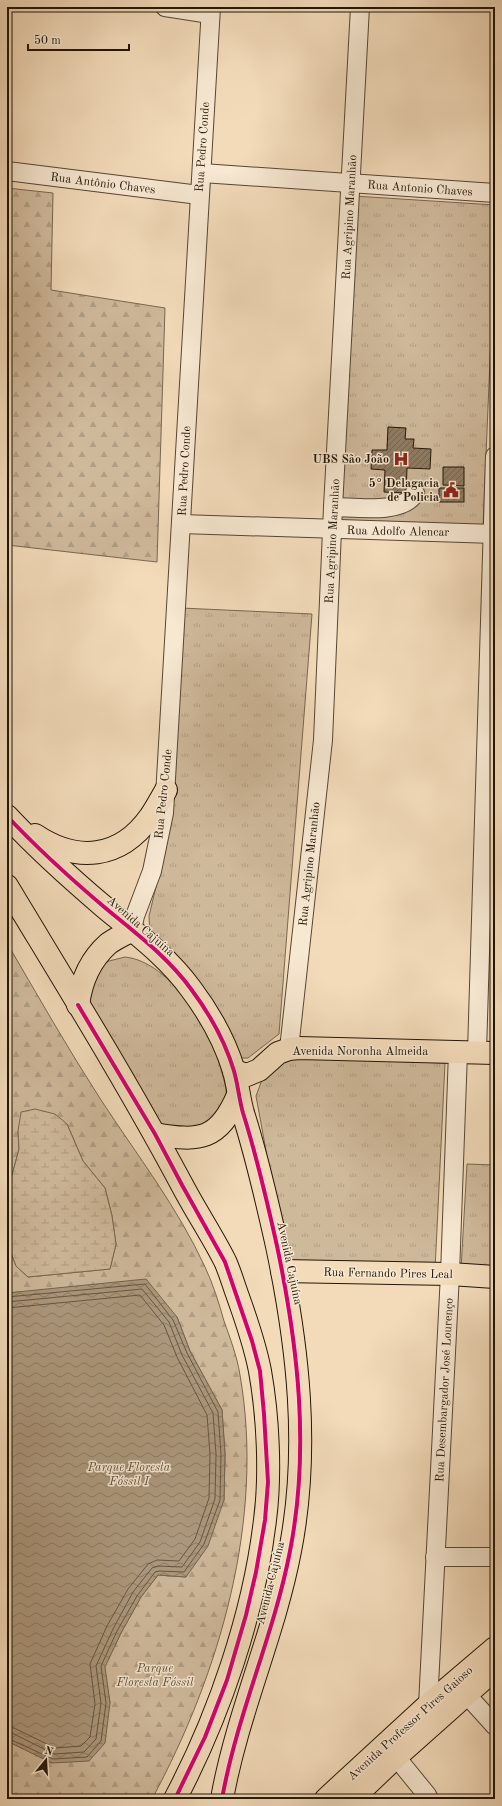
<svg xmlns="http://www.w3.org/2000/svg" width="502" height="1806" font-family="'Old Standard TT',serif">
<defs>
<pattern id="grass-tufts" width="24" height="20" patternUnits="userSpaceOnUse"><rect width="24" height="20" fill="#cfb99b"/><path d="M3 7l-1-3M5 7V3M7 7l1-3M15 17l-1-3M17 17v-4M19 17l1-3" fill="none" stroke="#b19e84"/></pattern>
<pattern id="forest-firs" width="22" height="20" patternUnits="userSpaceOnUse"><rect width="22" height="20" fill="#cfb99b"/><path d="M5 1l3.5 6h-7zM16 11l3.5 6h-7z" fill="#b19e84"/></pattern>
<pattern id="wetland-marsh" width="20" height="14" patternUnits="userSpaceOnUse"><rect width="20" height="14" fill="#cfb99b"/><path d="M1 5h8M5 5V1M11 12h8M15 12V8" fill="none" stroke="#b19e84"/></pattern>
<pattern id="water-waves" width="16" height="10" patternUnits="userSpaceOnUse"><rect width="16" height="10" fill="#ac987d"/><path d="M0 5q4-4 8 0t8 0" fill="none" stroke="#8c7b64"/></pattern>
<pattern id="building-hatch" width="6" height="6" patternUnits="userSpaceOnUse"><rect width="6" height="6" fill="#8e7c64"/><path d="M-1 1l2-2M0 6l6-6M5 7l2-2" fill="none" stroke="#746450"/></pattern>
</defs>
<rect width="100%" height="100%" fill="#f3dbba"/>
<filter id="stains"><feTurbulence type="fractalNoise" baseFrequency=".005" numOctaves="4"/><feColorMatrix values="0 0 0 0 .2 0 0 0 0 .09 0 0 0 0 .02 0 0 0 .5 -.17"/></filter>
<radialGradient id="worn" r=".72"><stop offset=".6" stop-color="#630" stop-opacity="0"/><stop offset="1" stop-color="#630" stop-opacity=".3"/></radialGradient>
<!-- grass -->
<g fill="url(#grass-tufts)" stroke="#786750">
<path d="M354,196L495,205V241L483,527L337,521Z"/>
<path d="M181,608L312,614L279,1034L248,1058H240L150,940L149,916L161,866Z"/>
<path d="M125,957C172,962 212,1032 222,1073C224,1080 227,1090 226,1097C225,1110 209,1121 200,1130L161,1127L85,1000L102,965L109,961Z"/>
<path d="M282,1058L445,1063L435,1270L286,1260L256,1096L263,1077Z"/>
<path d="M467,1164L495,1165V1271L461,1269Z"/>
</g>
<!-- forest -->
<g fill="url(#forest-firs)" stroke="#786750">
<path d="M7,188L53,193L51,290L165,308L157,562L7,545Z"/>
<path d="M7,943C38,996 68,1049 101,1100C137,1155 178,1208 205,1267C213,1284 219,1303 224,1321C230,1338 237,1356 240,1375C265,1519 220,1673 152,1799H7V1741L52,1763L110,1703L104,1667L121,1633L141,1597L158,1575L186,1577L224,1500L225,1454L222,1410L190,1351L177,1317L20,1292L7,1293V1242L16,1266L28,1277L110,1269L116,1244L112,1216L105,1188L83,1161L67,1124L18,1131L19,1149L7,1194V1215Z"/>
</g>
<!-- wetland -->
<path fill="url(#wetland-marsh)" stroke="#786750" d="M35,1109L55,1114L67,1124L83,1161L105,1188L112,1216L116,1244L110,1269L28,1277L16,1266L7,1242V1194L19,1149L18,1131L21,1112Z"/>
<!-- water -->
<path fill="url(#water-waves)" stroke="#74644d" d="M146,1279L177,1317L190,1351L222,1410L225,1454L224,1500L208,1546L186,1577L158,1575L141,1597L121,1633L105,1667L110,1703L105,1743L89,1761L52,1763L7,1741V1293Z"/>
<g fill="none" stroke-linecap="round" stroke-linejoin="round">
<!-- shore -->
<g stroke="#665642" stroke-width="1">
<path d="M7,1297L145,1284L173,1320L187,1353L218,1412L221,1454L220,1500L204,1544L184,1572L159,1571L155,1572L137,1596L117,1631L101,1666L106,1703L101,1741L87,1757L53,1759L7,1738"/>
<path d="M7,1302L142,1289L169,1322L182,1355L213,1413L216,1454L215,1499L200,1542L182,1567L158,1566L152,1568L133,1592L113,1629L96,1666L101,1703L96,1739L84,1752L54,1754L12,1733H7"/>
<path d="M7,1308L140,1295L164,1325L177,1357L207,1415L210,1454L209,1498L195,1539L179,1561L157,1560L148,1564L128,1589L107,1626L90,1664L95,1704L90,1737L81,1746L55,1748L14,1728L7,1727"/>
</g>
</g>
<!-- building -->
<g fill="url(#building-hatch)" stroke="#211506">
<path d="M388,427L406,428L405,439H414L413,448L431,449L430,469L407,468L406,493L384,492L385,470L371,469L372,450H387Z"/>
<path d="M443,467H464V486L443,485Z"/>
<rect x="439" y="488" width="25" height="14"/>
</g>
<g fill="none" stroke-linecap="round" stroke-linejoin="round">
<!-- minor casing -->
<g stroke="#564633" stroke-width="20">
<g id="minor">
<path d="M165,7L210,14"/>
<path d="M7,171L199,195"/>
<path d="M202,173L495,193"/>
<path d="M333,507C354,507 404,515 415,493"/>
<path d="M181,524L495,534"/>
<path d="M132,930L135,916L152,871L164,813L211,7"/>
<path d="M289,1049L323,740L333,507L360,7"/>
<path d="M477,1052L495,456"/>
<path d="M435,1557H495"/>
<path d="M467,1695L495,1726"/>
<path d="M428,1705L450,1274L458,1052"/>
<path d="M396,1757L427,1795L429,1799"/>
</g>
</g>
<!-- major casing -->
<g stroke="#211506" stroke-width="24">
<g id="major">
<path d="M7,816C37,848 70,878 103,906C134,932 167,956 191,989C209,1013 225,1041 234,1071C238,1085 239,1099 243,1113C257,1157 267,1201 277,1246C298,1346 310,1449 290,1551C274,1635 237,1714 222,1799"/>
<path d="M35,835C77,863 120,859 150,817C156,808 161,799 166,790"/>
<path d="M7,886C66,984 127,1082 181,1183C195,1210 212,1235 225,1261C230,1272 233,1283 237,1294C246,1319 255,1345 260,1371C268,1416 271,1474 265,1520C254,1614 219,1716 175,1799"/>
<path d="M78,1005C81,982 90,960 108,944C114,939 124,935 132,930"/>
<path d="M234,1071L247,1075L259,1070L278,1053L289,1049L299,1048L495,1053"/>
<path d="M155,1134C200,1142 219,1140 238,1095"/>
<path d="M282,1271L450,1274L495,1277"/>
<path d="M326,1799L428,1705L495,1648"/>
<path d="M352,1799L396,1757L495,1669"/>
</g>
</g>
<!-- minor -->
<use href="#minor" stroke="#f7e8d2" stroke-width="18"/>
<!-- major -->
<use href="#major" stroke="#f3dbba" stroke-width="22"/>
<!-- cycleway casing -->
<g stroke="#f7e8d2" stroke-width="6">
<g id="cycleway">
<path d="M7,816C37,848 70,878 103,906C134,932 167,956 191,989C209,1013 225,1041 234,1071C238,1085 239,1099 243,1113C257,1157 267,1201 277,1246C298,1346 310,1449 290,1551C274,1635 237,1714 222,1799"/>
<path d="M78,1005L155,1134L182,1185L225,1262L252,1341L260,1371L264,1414L268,1482L265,1520L256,1572L246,1615L227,1680L205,1737L175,1799"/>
</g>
</g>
<!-- cycleway -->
<use href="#cycleway" stroke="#d6006c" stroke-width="4"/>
</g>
<!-- icons -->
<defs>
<g id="hospital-bare" transform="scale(1.2)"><path d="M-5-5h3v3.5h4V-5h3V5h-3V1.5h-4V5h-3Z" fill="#8f2418" stroke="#f7e8d2" stroke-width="2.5" paint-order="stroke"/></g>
<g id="civic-bare" transform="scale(1.2)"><path d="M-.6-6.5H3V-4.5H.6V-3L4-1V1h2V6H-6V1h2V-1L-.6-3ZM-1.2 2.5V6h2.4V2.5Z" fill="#8f2418" stroke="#f7e8d2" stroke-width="2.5" paint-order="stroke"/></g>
</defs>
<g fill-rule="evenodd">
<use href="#hospital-bare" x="401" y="459"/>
<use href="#civic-bare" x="451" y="490"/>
</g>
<g text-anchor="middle" stroke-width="3" stroke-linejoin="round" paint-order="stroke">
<!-- street labels -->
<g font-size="12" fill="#211506" stroke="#f7e8d2">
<text transform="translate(202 147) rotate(-86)" y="4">Rua Pedro Conde</text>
<text transform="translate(103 183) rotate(7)" y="4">Rua Antônio Chaves</text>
<text transform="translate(420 188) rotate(4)" y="4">Rua Antonio Chaves</text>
<text transform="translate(349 217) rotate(-87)" y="4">Rua Agripino Maranhão</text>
<text transform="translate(184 471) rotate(-87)" y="4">Rua Pedro Conde</text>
<text transform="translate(398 531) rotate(1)" y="4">Rua Adolfo Alencar</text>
<text transform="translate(332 541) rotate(-87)" y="4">Rua Agripino Maranhão</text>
<text transform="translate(163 794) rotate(-84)" y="4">Rua Pedro Conde</text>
<text transform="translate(309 864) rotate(-84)" y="4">Rua Agripino Maranhão</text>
<text transform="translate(141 926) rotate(41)" y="4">Avenida Cajuína</text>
<text x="360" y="1055">Avenida Noronha Almeida</text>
<text transform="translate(290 1263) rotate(78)" y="4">Avenida Cajuína</text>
<text transform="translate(388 1273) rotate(1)" y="4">Rua Fernando Pires Leal</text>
<text transform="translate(444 1390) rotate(-87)" y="4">Rua Desembargador José Lourenço</text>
<text transform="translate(270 1583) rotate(-76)" y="4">Avenida Cajuína</text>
<text transform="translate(410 1723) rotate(-42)" y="4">Avenida Professor Pires Gaioso</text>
</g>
<!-- poi labels -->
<g font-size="12" font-weight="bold" fill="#211506" stroke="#f7e8d2" text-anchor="end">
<text x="389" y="463">UBS São João</text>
<text x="439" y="487">5° Delagacia<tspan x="439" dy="14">de Policia</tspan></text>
</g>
<!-- park labels -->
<g font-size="12" font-style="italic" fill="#5e4e3a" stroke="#f7e8d2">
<text x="129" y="1471">Parque Floresta<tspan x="129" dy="14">Fóssil I</tspan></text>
<text x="155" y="1672">Parque<tspan x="155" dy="14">Floresta Fóssil</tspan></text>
</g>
</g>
<!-- margin -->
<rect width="502" height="1806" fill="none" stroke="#f3dbba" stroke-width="24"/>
<rect x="8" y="8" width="486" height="1790" fill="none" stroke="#211506" stroke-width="2"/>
<rect x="12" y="12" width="478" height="1782" fill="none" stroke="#211506"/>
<!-- north arrow -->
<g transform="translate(46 1760) rotate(18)" stroke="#f7e8d2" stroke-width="3" paint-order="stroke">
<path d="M0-3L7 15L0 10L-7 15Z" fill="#211506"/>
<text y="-6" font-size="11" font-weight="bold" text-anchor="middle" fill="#211506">N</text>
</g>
<!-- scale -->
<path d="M28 44v6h101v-6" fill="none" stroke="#211506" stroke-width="2"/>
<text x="34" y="44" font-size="12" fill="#211506" stroke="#f7e8d2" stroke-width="3" paint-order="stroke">50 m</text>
<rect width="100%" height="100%" filter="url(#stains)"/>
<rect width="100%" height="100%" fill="url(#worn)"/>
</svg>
